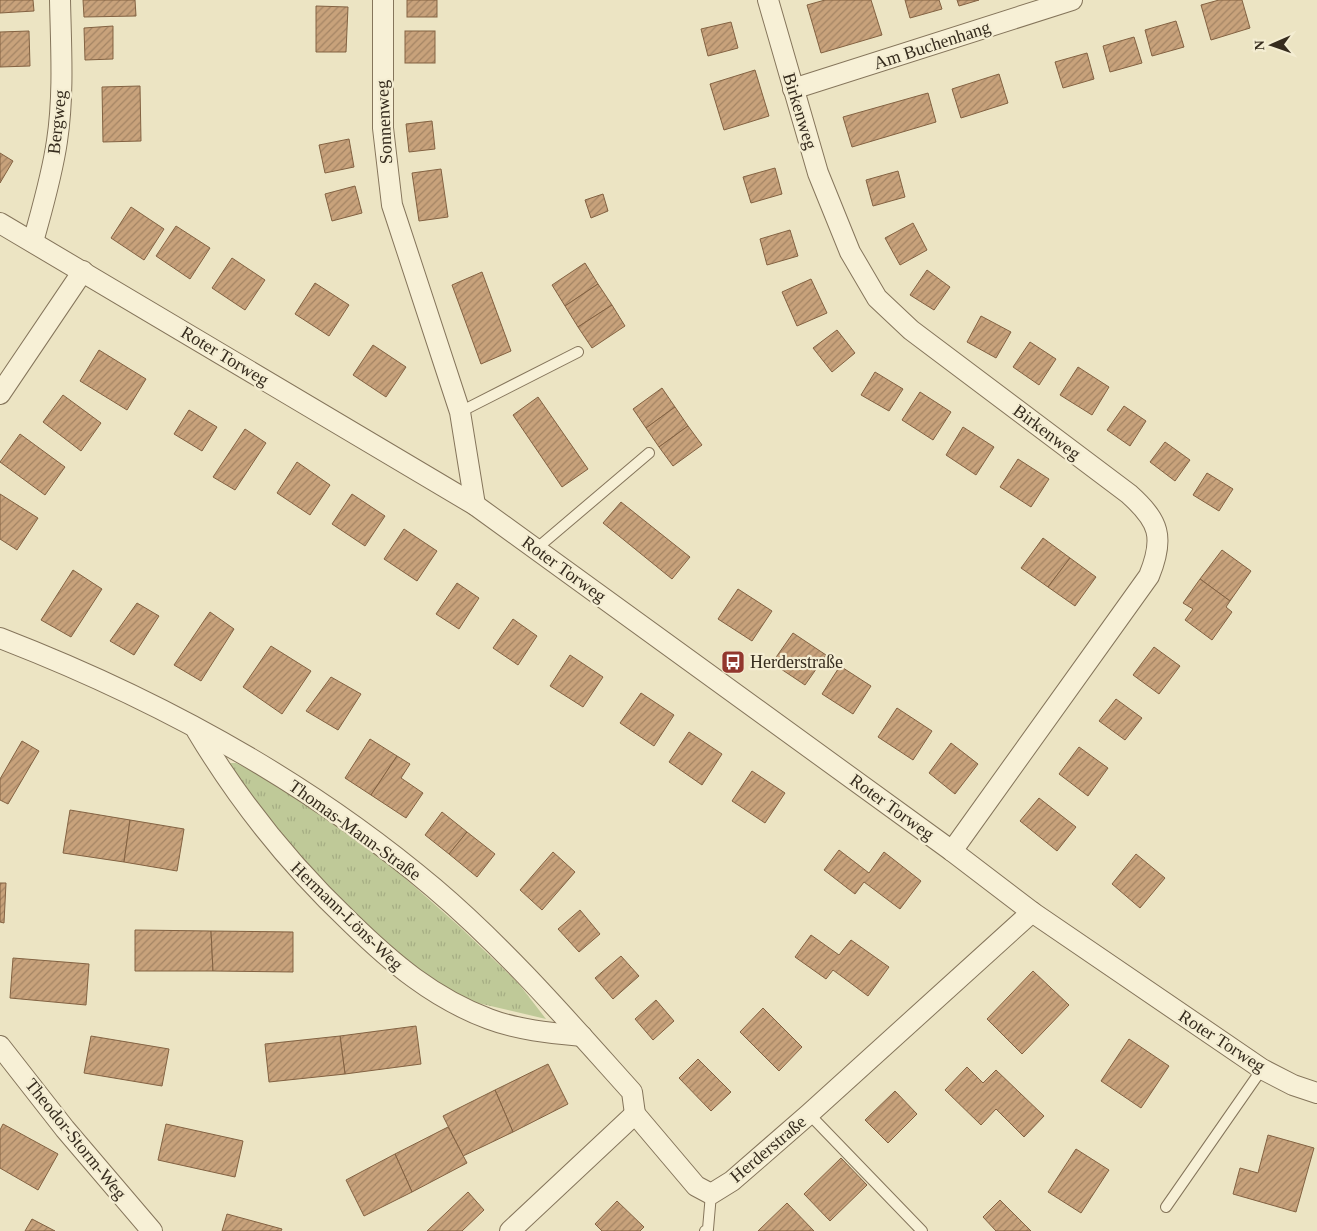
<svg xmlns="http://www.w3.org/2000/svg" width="1317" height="1231" font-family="Georgia,serif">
<defs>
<pattern id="grass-tufts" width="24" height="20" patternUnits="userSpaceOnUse" patternTransform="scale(1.25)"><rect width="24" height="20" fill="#bfc998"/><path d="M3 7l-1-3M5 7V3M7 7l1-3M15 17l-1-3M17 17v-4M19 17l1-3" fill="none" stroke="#a5ad83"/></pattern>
<pattern id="building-hatch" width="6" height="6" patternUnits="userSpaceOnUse" patternTransform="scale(1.25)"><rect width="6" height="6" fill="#c8a27b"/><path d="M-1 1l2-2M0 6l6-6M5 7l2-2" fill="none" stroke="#a38464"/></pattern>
</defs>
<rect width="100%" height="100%" fill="#ece4c3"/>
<!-- grass -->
<path fill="url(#grass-tufts)" d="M230,763H236L264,777L379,855L460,927L519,984L546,1019L465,1000L396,960L266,824L227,768Z"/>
<!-- building -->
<g fill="url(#building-hatch)" stroke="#836242">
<path d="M0,0H33L34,11L0,13Z"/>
<path d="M83,0H135L136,16L84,17Z"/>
<rect x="407" y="0" width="30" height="17"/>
<path d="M825,0H871L882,35L821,53L807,5Z"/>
<path d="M905,0H939L942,9L910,18Z"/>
<path d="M957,0H979L959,6Z"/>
<path d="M1219,0H1242L1250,28L1211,40L1201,5Z"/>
<path d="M316,6L348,7L346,52H316Z"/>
<path d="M1176,21L1184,47L1152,56L1145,30Z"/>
<path d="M731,22L738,48L708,56L701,29Z"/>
<path d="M113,26V59L85,60L84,28Z"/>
<path d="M29,31L30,66L0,67V32Z"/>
<rect x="405" y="31" width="30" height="32"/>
<path d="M1134,37L1142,63L1110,72L1103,46Z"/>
<path d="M1087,53L1094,79L1063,88L1055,62Z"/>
<path d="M755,70L769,116L724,130L710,84Z"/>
<path d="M999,74L1008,103L961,118L952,89Z"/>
<path d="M140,86L141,141L103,142L102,87Z"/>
<path d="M928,93L936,122L852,147L843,117Z"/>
<path d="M432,121L435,149L409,152L406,124Z"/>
<path d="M349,139L354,167L325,173L319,145Z"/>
<path d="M0,153L13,161L0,183Z"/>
<path d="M775,168L782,194L751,203L743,177Z"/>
<path d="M441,169L448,217L419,221L412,173Z"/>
<path d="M898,171L905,197L873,206L866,180Z"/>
<path d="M355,186L362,213L332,221L325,194Z"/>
<path d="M603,194L608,211L591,218L585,200Z"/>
<path d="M131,207L164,229L144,260L111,238Z"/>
<path d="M913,223L927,250L900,265L885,238Z"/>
<path d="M176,226L210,248L190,279L156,256Z"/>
<path d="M790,230L798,256L767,265L760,239Z"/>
<path d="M232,258L265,280L245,310L212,288Z"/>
<path d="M585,263L598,284L565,306L552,285Z"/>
<path d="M927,270L950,287L934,310L910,295Z"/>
<path d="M482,272L511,351L481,364L452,285Z"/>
<path d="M811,279L827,313L797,326L782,292Z"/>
<path d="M315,283L349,305L329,336L295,314Z"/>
<path d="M598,284L612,305L578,327L565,306Z"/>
<path d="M612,305L625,326L592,348L578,327Z"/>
<path d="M981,316L1011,332L996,358L967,342Z"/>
<path d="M837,330L855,353L832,372L813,348Z"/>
<path d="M1030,342L1056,359L1039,385L1013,367Z"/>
<path d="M373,345L406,367L386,397L353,375Z"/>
<path d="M99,350L146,379L127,410L80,381Z"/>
<path d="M1078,367L1109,387L1092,415L1060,395Z"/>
<path d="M875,372L903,389L889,411L861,395Z"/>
<path d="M662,388L675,407L646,428L633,409Z"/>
<path d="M920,392L951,412L933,440L902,420Z"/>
<path d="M63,395L101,423L81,451L43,422Z"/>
<path d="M538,397L588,469L562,487L513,415Z"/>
<path d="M1124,406L1146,421L1130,446L1107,430Z"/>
<path d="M675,407L688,426L659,447L646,428Z"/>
<path d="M189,410L217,427L202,451L174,434Z"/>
<path d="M688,426L702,445L673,466L659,447Z"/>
<path d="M963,427L994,447L976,475L946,455Z"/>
<path d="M245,429L266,443L235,490L213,477Z"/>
<path d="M20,434L65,467L45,495L0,462Z"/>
<path d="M1165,442L1190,460L1175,481L1150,462Z"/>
<path d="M1018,459L1049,479L1031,507L1000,487Z"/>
<path d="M297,462L330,485L310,515L277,493Z"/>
<path d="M1207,473L1233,489L1219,511L1193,495Z"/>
<path d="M0,494L38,518L17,550L0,539Z"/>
<path d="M352,494L385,516L365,546L332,524Z"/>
<path d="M621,502L690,557L672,579L603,523Z"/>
<path d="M404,529L437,551L417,581L384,559Z"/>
<path d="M1043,538L1070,558L1048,587L1021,568Z"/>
<path d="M1222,550L1251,571L1230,601L1200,579Z"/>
<path d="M1070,558L1096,577L1075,606L1048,587Z"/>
<path d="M73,570L102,589L71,637L41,620Z"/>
<path d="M1200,579L1230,601L1226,607L1232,612L1212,640L1185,620L1193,609L1183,603Z"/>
<path d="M457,583L479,598L459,629L436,614Z"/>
<path d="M738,589L772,611L752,641L718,619Z"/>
<path d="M137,603L159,616L134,655L110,641Z"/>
<path d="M210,612L234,629L201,681L174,665Z"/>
<path d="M513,619L537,636L518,665L493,648Z"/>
<path d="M793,633L826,655L805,685L772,663Z"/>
<path d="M271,646L311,671L282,714L243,687Z"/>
<path d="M1154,647L1180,666L1159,694L1133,675Z"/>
<path d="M570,655L603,677L583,707L550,686Z"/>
<path d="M840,666L871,686L853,714L822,694Z"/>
<path d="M331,677L361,694L338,730L306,711Z"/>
<path d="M641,693L674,715L654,746L620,723Z"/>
<path d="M1116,699L1142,718L1125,740L1099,721Z"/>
<path d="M897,708L932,731L913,760L878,737Z"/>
<path d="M689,732L722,754L702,785L669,762Z"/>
<path d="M370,739L397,756L371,795L345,778Z"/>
<path d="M22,741L39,751L8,804L0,800V779Z"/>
<path d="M951,743L978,764L955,794L929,773Z"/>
<path d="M1079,747L1108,768L1088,796L1059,774Z"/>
<path d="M397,756L410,764L401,778L423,793L406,818L371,795Z"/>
<path d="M752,771L785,793L765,823L732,801Z"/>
<path d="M1039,798L1076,827L1057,851L1020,821Z"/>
<path d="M70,810L130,820L124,862L63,853Z"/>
<path d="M442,812L467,832L449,854L425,835Z"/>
<path d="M130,820L184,829L177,871L124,862Z"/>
<path d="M467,832L495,854L477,877L449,854Z"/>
<path d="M839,850L869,873L884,852L921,881L900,909L864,882L855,894L824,870Z"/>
<path d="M553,852L575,872L542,910L520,890Z"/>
<path d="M1136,854L1165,878L1140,908L1112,884Z"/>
<path d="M0,883H6L4,923L0,922Z"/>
<path d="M580,910L600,934L579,952L558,929Z"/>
<path d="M135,930L211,931L213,971H135Z"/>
<path d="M211,931L293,932V972L213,971Z"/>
<path d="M811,935L839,955L851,940L889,967L868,996L833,970L826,979L795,957Z"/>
<path d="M621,956L639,976L613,999L595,978Z"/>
<path d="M13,958L89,964L86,1005L10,998Z"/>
<path d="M1033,971L1069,1005L1022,1054L987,1019Z"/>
<path d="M656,1000L674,1021L653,1040L635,1019Z"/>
<path d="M763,1008L802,1047L779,1071L740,1032Z"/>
<path d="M416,1026L421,1064L345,1074L340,1036Z"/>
<path d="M91,1036L169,1049L162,1086L84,1073Z"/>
<path d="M340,1036L345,1074L269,1082L265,1044Z"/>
<path d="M1129,1039L1169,1066L1141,1108L1101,1081Z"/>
<path d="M698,1059L731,1092L711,1111L679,1078Z"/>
<path d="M548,1064L568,1104L513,1132L495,1090Z"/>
<path d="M967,1067L983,1083L996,1070L1044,1116L1024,1137L996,1109L981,1125L945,1090Z"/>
<path d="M495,1090L513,1132L463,1156L443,1116Z"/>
<path d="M895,1091L917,1114L888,1143L865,1120Z"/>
<path d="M3,1124L58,1154L38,1190L0,1168V1130Z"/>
<path d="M166,1124L243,1141L235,1177L158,1160Z"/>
<path d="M448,1127L467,1163L412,1192L395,1154Z"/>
<path d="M1268,1135L1314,1148L1296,1212L1233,1194L1240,1168L1258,1173Z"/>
<path d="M1076,1149L1109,1170L1081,1213L1048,1192Z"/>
<path d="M395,1154L412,1192L364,1216L346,1180Z"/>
<path d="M841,1158L867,1185L830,1221L804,1194Z"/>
<path d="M468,1192L484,1210L462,1231H427Z"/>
<path d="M1000,1200L1031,1231H996L983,1217Z"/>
<path d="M617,1201L644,1227L640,1231H602L595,1224Z"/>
<path d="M787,1203L814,1231H758Z"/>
<path d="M227,1214L282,1229L281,1231H222Z"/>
<path d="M32,1219L55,1231H25Z"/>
</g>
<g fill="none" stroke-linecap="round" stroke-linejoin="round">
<!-- lane casing -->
<g stroke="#85755b" stroke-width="12">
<g id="lane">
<path d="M460,412L578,352"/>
<path d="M536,549L649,453"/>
<path d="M809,1114L922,1231"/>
<path d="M1166,1207L1262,1069"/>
<path d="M705,1231L708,1229L711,1194"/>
</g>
</g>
<!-- street casing -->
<g stroke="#85755b" stroke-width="22">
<g id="street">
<path d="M383,0V128L392,205L460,412L475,505"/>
<path d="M768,0L818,173L850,252L877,298L911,330L1129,494C1159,521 1165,537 1149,576L952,851"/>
<path d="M793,89L1072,0"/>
<path d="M0,223L475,505L952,851L1032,912L1262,1069L1293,1085L1317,1093"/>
<path d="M33,242C42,209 52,176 57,141C64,95 61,47 60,0"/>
<path d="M0,394L83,271"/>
<path d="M0,638C155,698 306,780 434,888C506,949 569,1022 632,1092L635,1114"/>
<path d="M197,731C240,803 290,865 350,922C392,963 433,998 489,1019C518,1030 551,1033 582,1036"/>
<path d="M0,1046L65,1129L152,1231"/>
<path d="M510,1231L635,1114L696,1186L711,1194L732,1181L809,1114L1032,912"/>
</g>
</g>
<!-- lane -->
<use href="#lane" stroke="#f7f0d6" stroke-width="10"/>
<!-- street -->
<use href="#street" stroke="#f7f0d6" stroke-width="20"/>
</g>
<!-- icons -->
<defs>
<g id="bus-square" transform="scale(1.25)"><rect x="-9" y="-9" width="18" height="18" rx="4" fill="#92362d" stroke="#f4edd2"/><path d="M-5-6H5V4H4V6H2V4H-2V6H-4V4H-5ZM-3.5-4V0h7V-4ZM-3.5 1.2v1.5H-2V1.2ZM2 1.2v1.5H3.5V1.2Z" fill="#fff"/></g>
</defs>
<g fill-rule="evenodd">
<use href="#bus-square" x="733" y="662"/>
</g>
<g text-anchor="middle" stroke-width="4.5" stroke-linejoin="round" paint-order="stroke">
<!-- street labels -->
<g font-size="18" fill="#362c1e" stroke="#f4edd2">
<text transform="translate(932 45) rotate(-18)" y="6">Am Buchenhang</text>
<text transform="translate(800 111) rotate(73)" y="6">Birkenweg</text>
<text transform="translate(57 122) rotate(-84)" y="6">Bergweg</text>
<text transform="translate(384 122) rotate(-93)" y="6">Sonnenweg</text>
<text transform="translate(225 356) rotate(31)" y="6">Roter Torweg</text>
<text transform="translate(1047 432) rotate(37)" y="6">Birkenweg</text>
<text transform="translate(564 569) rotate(36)" y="6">Roter Torweg</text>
<text transform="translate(892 807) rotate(36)" y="6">Roter Torweg</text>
<text transform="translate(355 830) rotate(36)" y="6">Thomas-Mann-Straße</text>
<text transform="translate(347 916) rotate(44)" y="6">Hermann-Löns-Weg</text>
<text transform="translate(1222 1041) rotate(33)" y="6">Roter Torweg</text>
<text transform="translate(76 1139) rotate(51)" y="6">Theodor-Storm-Weg</text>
<text transform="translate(768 1149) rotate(-40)" y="6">Herderstraße</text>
</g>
<!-- poi labels -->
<g font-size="18" fill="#362c1e" stroke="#f4edd2" text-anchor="start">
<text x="750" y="668">Herderstraße</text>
</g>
</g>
<!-- north arrow -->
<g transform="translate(1272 45) rotate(268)" stroke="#f4edd2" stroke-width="4" paint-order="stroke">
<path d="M0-4L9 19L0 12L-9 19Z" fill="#362c1e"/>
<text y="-8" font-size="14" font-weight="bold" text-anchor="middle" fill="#362c1e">N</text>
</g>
</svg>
